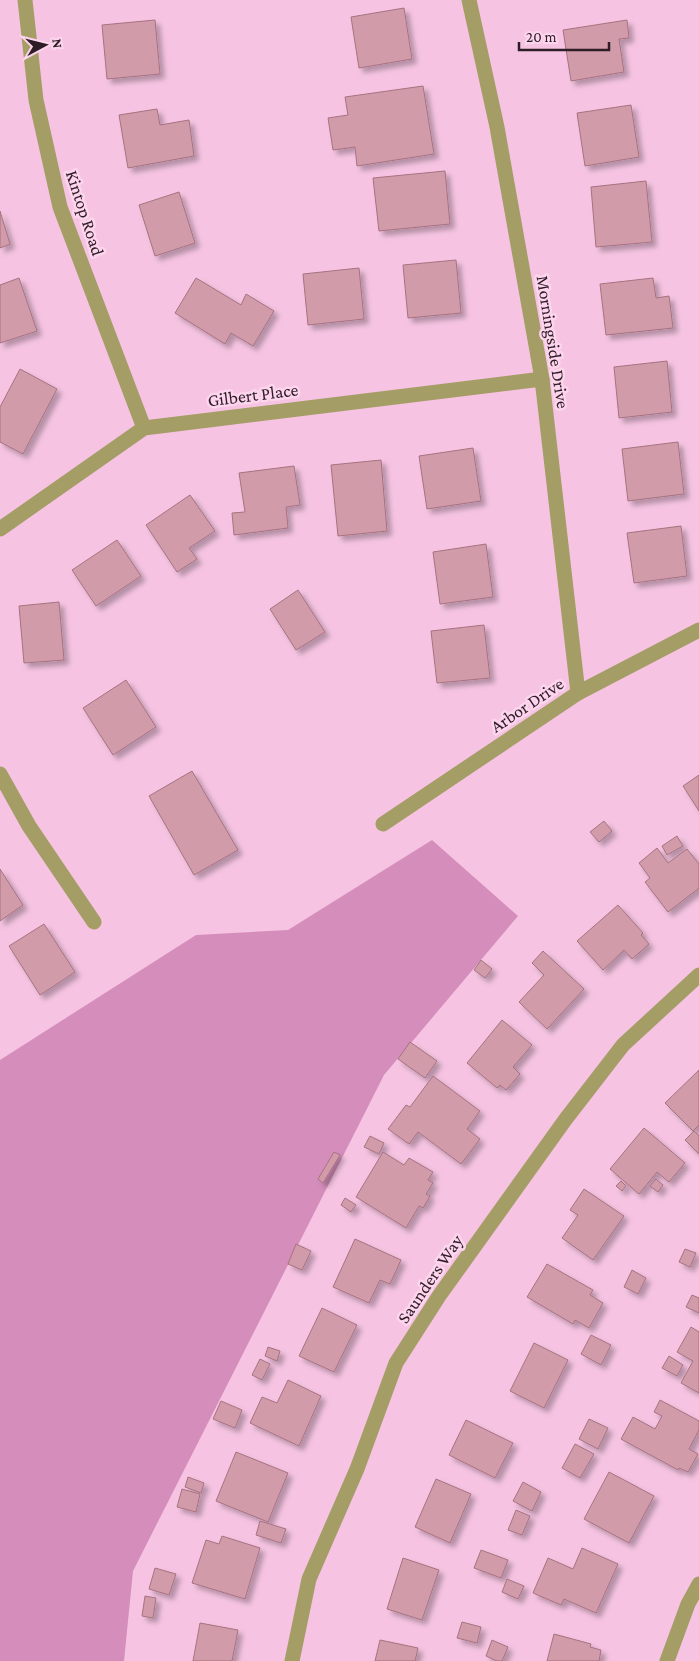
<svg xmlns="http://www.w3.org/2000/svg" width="699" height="1661" font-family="'Crimson Pro',serif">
<defs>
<filter id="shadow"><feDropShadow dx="4.5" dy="4.5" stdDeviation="2.5" flood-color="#0004"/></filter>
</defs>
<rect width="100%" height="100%" fill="#f6c4e2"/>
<!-- forest -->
<path fill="#d58dbb" d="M432,840L518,916L384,1075L133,1571L124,1661H0V1060L196,935L288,930Z"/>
<!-- building -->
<g fill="#d29baa" stroke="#a67280" filter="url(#shadow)">
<path d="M404,8L412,59L359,68L351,17Z"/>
<path d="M155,20L160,74L107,79L102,25Z"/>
<path d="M627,20L629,38L619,39L624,72L571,81L563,30Z"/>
<path d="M423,86L434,154L357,166L355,147L333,150L328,118L348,115L345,97Z"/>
<path d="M631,105L639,157L585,166L577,113Z"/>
<path d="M157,109L160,125L189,120L194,156L128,168L119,115Z"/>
<path d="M445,171L450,224L379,231L373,178Z"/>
<path d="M646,181L652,242L596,247L591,187Z"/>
<path d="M179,192L195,243L155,256L139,205Z"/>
<path d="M0,211L10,244L0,248Z"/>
<path d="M456,260L461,313L408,318L403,265Z"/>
<path d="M359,268L364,319L308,325L303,274Z"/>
<path d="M19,278L37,331L0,343V285Z"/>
<path d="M196,278L241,305L246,294L274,311L253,346L231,333L225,344L175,313Z"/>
<path d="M653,278L656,298L669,296L673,328L606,335L600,284Z"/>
<path d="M667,361L672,412L619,418L614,367Z"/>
<path d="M20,369L57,389L23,454L0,442V407Z"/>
<path d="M678,442L684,494L628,501L622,449Z"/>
<path d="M473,448L481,501L427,509L419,456Z"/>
<path d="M381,460L387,531L338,536L331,465Z"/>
<path d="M294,466L300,505L286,507L288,528L234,535L232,513L245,512L239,473Z"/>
<path d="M190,495L215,531L189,548L197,559L177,572L146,525Z"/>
<path d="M681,526L687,576L634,583L627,533Z"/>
<path d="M117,540L141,576L96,606L72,570Z"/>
<path d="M486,544L493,597L440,604L433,552Z"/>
<path d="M298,590L325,632L296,650L270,609Z"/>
<path d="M59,602L64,660L24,663L19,606Z"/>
<path d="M484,625L490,678L437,683L431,631Z"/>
<path d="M126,680L156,727L113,755L83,708Z"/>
<path d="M192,771L238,850L194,875L149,796Z"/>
<path d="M699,775V811L683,786Z"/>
<path d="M604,821L612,831L599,842L590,832Z"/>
<path d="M677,836L683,846L667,855L662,846Z"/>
<path d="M657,848L668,863L687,849L699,864V888L668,912L645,882L650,878L639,863Z"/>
<path d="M0,869L23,905L0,921Z"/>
<path d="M618,905L643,933L641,935L649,944L632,959L624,950L603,970L577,941Z"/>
<path d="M44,924L75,972L40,995L9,946Z"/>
<path d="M543,951L584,989L547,1029L519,1002L544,975L532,963Z"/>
<path d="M481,960L492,969L485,978L474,970Z"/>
<path d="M502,1020L532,1045L513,1067L520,1074L506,1090L500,1085L497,1088L467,1063Z"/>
<path d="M410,1042L437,1061L425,1078L398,1059Z"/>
<path d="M699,1070V1125L693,1131L665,1103Z"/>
<path d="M433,1076L480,1111L467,1129L480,1139L461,1164L418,1132L409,1144L388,1129L406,1105L410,1107Z"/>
<path d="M644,1128L685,1163L669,1182L657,1172L639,1194L610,1169Z"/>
<path d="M694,1131L699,1136V1154L685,1140Z"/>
<path d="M370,1136L384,1143L379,1154L364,1147Z"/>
<path d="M334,1152L340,1155L323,1183L318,1179Z"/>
<path d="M383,1152L404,1165L409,1158L433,1172L428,1180L433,1183L426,1194L430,1196L423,1208L419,1206L406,1228L356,1197Z"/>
<path d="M656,1179L663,1185L658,1192L650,1186Z"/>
<path d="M621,1181L626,1186L622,1191L616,1186Z"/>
<path d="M584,1189L624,1216L593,1260L562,1238L578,1215L570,1210Z"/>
<path d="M345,1198L356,1205L351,1212L341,1205Z"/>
<path d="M355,1239L401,1260L390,1284L380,1280L369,1303L333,1287Z"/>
<path d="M296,1244L311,1251L302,1270L288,1264Z"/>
<path d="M685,1249L696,1253L690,1267L679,1262Z"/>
<path d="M547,1264L593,1290L590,1295L603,1303L589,1328L575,1320L573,1324L527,1297Z"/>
<path d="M632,1270L646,1278L638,1294L624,1287Z"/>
<path d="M692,1295L699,1298V1313L686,1307Z"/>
<path d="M322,1308L357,1325L334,1372L299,1356Z"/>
<path d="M691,1327L699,1332V1393L681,1383L693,1361L677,1352Z"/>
<path d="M591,1335L611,1345L601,1365L581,1354Z"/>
<path d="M534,1343L568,1360L544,1408L510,1391Z"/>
<path d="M268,1347L280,1351L277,1361L265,1356Z"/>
<path d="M669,1356L683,1365L677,1376L662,1368Z"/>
<path d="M260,1359L270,1364L262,1380L252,1375Z"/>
<path d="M288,1380L321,1396L299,1446L250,1423L262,1397L277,1403Z"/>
<path d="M660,1400L699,1421V1430L689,1449L698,1454L688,1472L679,1468L678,1470L621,1439L633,1417L655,1429L662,1416L654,1412Z"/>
<path d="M221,1401L242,1410L235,1428L213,1419Z"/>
<path d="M589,1419L608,1428L598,1449L579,1439Z"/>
<path d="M466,1420L513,1443L495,1478L449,1455Z"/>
<path d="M575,1444L594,1454L580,1478L562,1468Z"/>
<path d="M236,1452L288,1473L268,1522L216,1501Z"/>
<path d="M609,1472L654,1496L629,1543L584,1519Z"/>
<path d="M188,1477L204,1483L201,1493L185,1487Z"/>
<path d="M436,1479L471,1494L450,1543L415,1527Z"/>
<path d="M523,1482L541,1492L532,1511L513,1501Z"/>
<path d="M182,1489L200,1494L196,1512L177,1507Z"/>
<path d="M516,1510L530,1516L522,1535L508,1530Z"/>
<path d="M260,1521L286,1529L281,1543L256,1535Z"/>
<path d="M222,1536L260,1548L245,1599L192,1583L206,1540L219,1544Z"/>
<path d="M582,1548L618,1564L596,1613L564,1599L561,1605L533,1593L548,1558L573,1569Z"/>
<path d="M481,1550L508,1560L501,1578L474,1568Z"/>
<path d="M403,1558L439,1570L422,1620L387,1609Z"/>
<path d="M155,1568L176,1574L169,1595L149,1589Z"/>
<path d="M507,1579L524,1586L518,1599L502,1592Z"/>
<path d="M145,1596L156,1598L153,1618L142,1616Z"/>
<path d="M462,1622L481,1627L477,1643L457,1638Z"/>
<path d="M200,1623L238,1630L232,1661H193Z"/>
<path d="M554,1634L591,1644L590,1647L601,1650L599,1661H547Z"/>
<path d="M380,1640L418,1648L415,1661H375Z"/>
<path d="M492,1640L508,1647L502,1661H497L486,1656Z"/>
</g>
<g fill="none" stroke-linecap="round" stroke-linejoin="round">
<!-- street -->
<g stroke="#a59d66" stroke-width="15">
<path d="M25,0L36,100L60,207L144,428"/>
<path d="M469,0L497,127L542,379L578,693"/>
<path d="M0,529L144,428L542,379"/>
<path d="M0,774L29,826L94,922"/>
<path d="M383,824L578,693L699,630"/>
<path d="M292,1661L309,1579L357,1469L396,1363L439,1296L565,1120L623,1045L699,975"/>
<path d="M667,1661L688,1604L699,1584"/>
</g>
</g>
<g text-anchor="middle" stroke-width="5" stroke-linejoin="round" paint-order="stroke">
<!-- street labels -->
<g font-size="18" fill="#2e1c27" stroke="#fdd5ed">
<text transform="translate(85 213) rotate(72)" y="6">Kintop Road</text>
<text transform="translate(553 342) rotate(81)" y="6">Morningside Drive</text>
<text transform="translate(253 395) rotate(-7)" y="6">Gilbert Place</text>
<text transform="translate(527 705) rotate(-34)" y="6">Arbor Drive</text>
<text transform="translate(430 1279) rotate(-56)" y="6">Saunders Way</text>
</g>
</g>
<!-- north arrow -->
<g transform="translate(45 45) rotate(83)" stroke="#fdd5ed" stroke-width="4" paint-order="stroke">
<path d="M0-4L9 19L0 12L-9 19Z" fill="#2e1c27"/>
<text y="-8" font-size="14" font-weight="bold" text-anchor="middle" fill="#2e1c27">N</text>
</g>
<!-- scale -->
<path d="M519 42v8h90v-8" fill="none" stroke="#2e1c27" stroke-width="2.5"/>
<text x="526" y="42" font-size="15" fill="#2e1c27" stroke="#fdd5ed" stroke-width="4" paint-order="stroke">20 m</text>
</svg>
